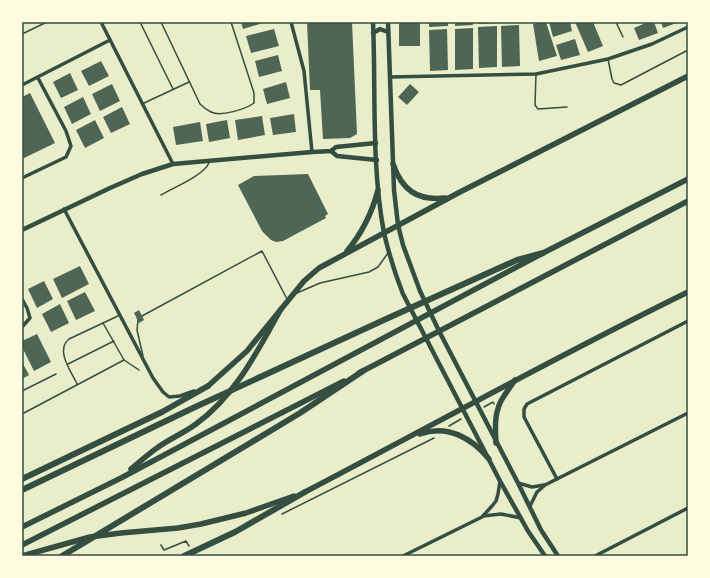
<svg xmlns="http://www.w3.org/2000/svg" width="710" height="578" font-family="'Alegreya Sans',sans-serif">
<rect width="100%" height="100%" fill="#e9edc9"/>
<!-- building -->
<g fill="#4f6655">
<path d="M241,22H266L243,29Z"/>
<path d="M307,22H352L357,134L350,138L323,139L320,90H310Z"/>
<rect x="399" y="22" width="21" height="24"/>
<path d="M429,22H448V26L429,27Z"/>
<path d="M455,22H473V25L455,26Z"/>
<path d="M479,22H499V23L479,24Z"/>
<path d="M540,22H546L557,56L539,61L533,24Z"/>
<path d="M549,22H570L572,31L553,37Z"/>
<path d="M575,22H593L603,46L588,52Z"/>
<path d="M648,22H654L658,33L639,40L634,28Z"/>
<path d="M661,22H679L663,28Z"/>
<path d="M519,25L520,66L502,67L501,26Z"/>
<path d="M497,26V67L479,68L478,27Z"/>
<path d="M473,28V69L455,70V29Z"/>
<path d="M274,29L279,46L251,53L246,36Z"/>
<path d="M447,29L448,70L430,71L429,30Z"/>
<path d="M575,39L580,55L561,60L556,45Z"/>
<path d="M278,55L282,71L259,77L255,61Z"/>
<path d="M101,61L109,76L89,86L81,71Z"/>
<path d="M70,73L78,90L61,98L53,82Z"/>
<path d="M286,82L290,98L267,104L263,89Z"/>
<path d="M112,84L120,101L100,111L92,94Z"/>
<path d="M410,84L419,92L407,105L398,97Z"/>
<path d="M30,93L55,143L22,159V97Z"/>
<path d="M83,97L91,114L72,124L64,107Z"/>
<path d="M122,107L130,124L111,133L103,117Z"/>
<path d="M294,114L296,132L273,135L270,118Z"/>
<path d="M262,116L265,135L238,140L235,120Z"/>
<path d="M95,120L104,138L85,148L76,130Z"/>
<path d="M227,120L230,138L209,142L206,124Z"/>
<path d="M200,122L203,141L176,145L173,127Z"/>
<path d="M308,174L328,214L325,216L326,218L283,241L276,242L271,240L262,231L238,185L254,176Z"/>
<path d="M80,266L89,284L62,298L53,279Z"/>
<path d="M44,281L53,299L37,308L28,289Z"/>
<path d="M85,292L95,311L76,320L67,301Z"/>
<path d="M60,304L69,323L51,332L42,314Z"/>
<path d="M139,310L144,320L139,323L134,313Z"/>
<path d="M37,334L51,362L34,371L22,347V341Z"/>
<path d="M22,362L29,375L22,379Z"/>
</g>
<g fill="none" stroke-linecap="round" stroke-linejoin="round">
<!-- path -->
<g stroke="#344e41" stroke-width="1.5">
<path d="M484,407L493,402L494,404"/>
<path d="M449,426L461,419"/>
<path d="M282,514L434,438"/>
<path d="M161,545L164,550L186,541L189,546"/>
</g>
<!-- service -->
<g stroke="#344e41" stroke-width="1.5">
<path d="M140,22L173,89"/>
<path d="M161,22L200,104C203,107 207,110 211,112C221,117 246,109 254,103V93L231,22"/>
<path d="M616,22L623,37"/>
<path d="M22,34L47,22"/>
<path d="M608,59L612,79L614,83L621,85L688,50"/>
<path d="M536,74L535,105L538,109L567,107"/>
<path d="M142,104L189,82"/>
<path d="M161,195C174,187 203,176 209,163"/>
<path d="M297,293L320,283L369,272L378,267L388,253"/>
<path d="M142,316L262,251L287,299"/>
<path d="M138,320L137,330L143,356"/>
<path d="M124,360L139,370"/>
<path d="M68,364L114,341"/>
<path d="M77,384C71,371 55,350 69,339L120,315"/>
<path d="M22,391L56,374"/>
<path d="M22,414L124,360L103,323"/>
</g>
<!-- minor -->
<g stroke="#344e41" stroke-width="3.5">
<path d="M101,22L173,164"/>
<path d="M291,22L304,71L312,152"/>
<path d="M390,77L536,74L608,59L652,44L688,27"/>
<path d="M22,85L110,40"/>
<path d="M22,178L66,157L71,146L66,131L38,78"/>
<path d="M64,209L153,378L163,392L169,397L180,396L194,391"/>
<path d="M22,299L27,308L30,318L22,327"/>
<path d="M557,479L524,417V409L527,404L688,321"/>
<path d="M518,483L532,487L544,485"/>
<path d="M530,506L537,492L545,485L688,413"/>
<path d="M483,516L501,514L521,518"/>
<path d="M403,556L482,517L492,506L496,501L498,494L500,481"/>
<path d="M595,556L688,508"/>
</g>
<!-- tertiary -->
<g stroke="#344e41" stroke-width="4.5">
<path d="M373,22C376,91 371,164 384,233C389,254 395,274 403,294L500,481L528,531L545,556"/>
<path d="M388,22L394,190L398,225L403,245L420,291L439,331L518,483L541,530L558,556"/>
<path d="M373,33L380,29L388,32"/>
<path d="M331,151L337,156L377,160"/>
<path d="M22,230L110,188L142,174L173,164L312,152L331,151L336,147L376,143"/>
</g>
<!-- primary -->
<g stroke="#344e41" stroke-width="5.5">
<path d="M393,164C402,190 417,201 445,198"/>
<path d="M347,251C363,232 372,213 378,190"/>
<path d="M208,386L247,351L304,281L319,268L460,192L688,76"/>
<path d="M420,434C447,424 472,438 489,459"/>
<path d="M496,443C495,427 494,410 504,396C507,391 511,386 515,380"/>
<path d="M305,492C433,425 559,355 688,292"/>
</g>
<!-- trunk -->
<g stroke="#344e41" stroke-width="5.5">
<path d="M359,373L688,201"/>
<path d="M131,469C140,462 148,454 157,448C169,439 184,433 196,424C236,395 258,350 281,309"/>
<path d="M22,527L121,478L543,253L688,179"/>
<path d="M22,545L344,381"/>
<path d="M22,556L90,537L121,533L178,528L201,524L246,513L294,496"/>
</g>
<!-- motorway -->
<g stroke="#344e41" stroke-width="6">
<path d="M22,479L162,412L208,386"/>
<path d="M22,490L193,408L386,319L517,260L543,253"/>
<path d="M62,556L300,413L363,371"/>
<path d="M184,556L235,532L305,492"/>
</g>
</g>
<!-- border -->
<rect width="710" height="578" fill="none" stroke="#fefae0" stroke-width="46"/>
<rect x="23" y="23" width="664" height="532" fill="none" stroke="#344e41" stroke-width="1.5"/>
</svg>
